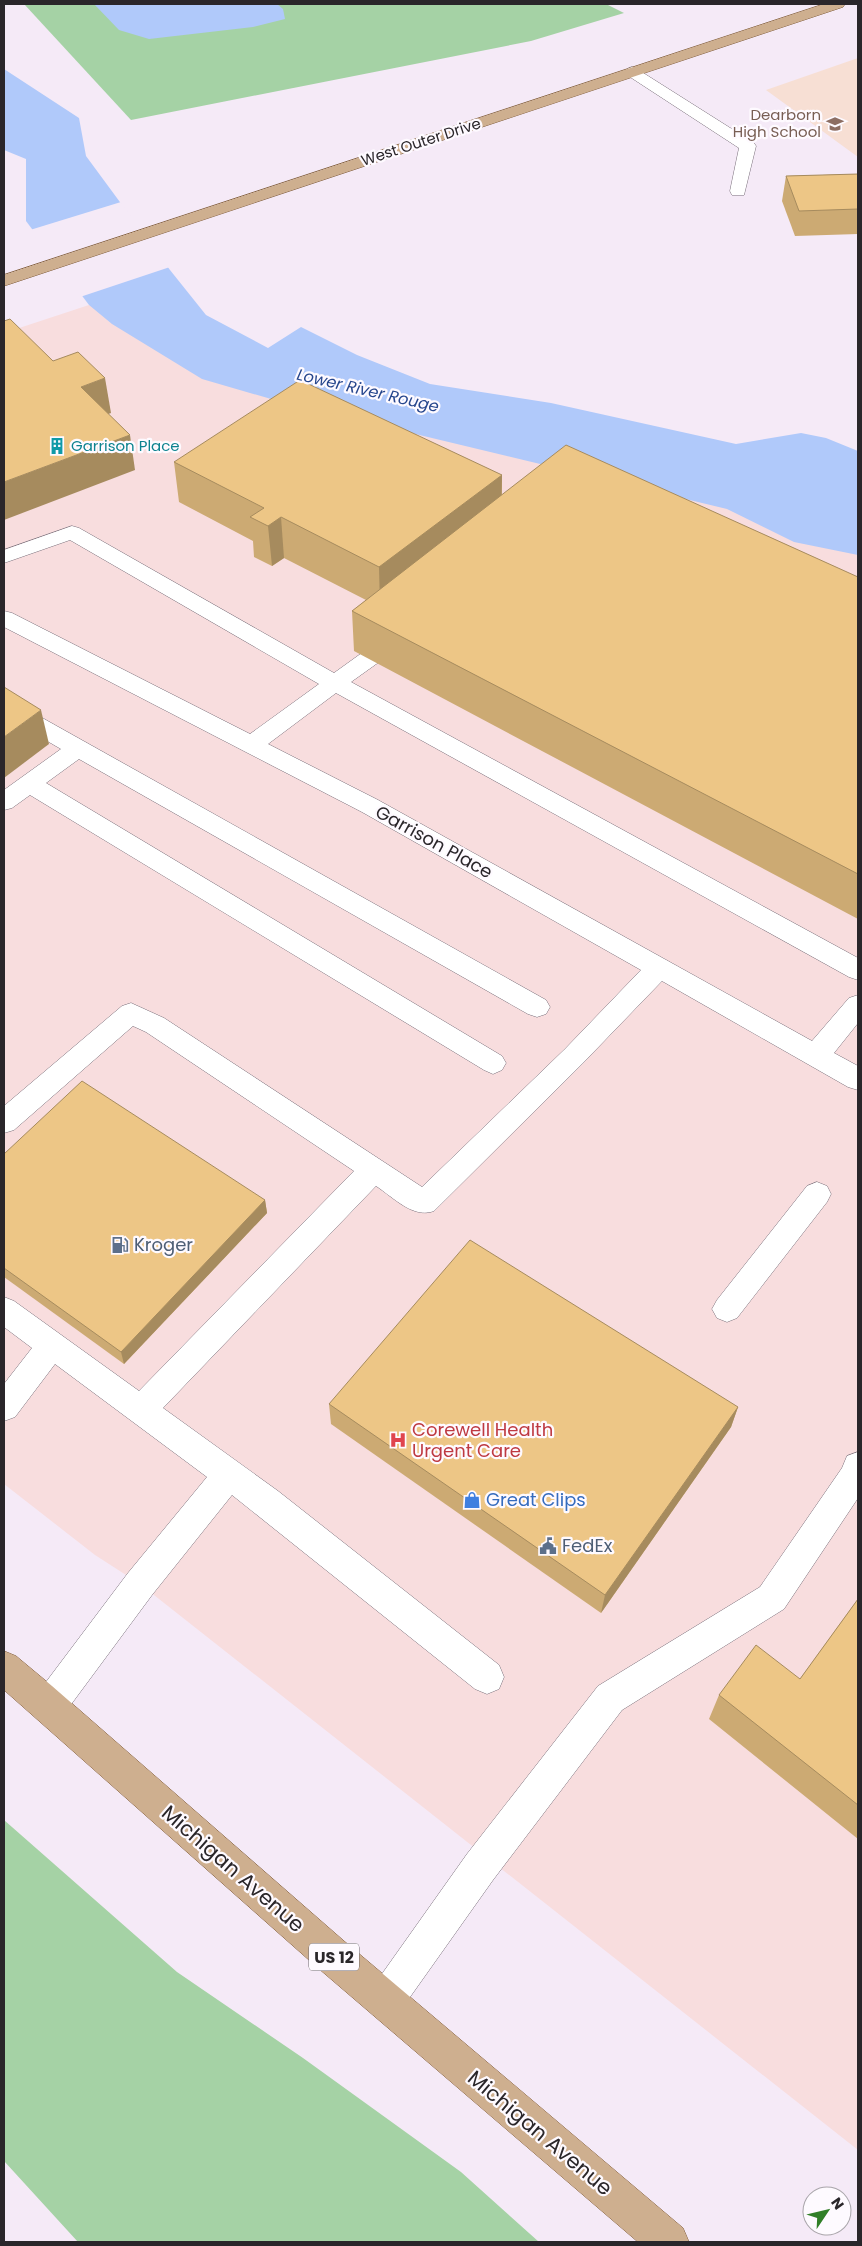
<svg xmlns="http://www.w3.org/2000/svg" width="862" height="2246" font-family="Poppins,sans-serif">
<rect width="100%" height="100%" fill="#f5eaf7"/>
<!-- commercial -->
<path fill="#f8ddde" d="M89,305L858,537V2150L140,1584L95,1555L4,1484V333Z"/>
<!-- education -->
<path fill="#f7dfd4" d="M858,58V157L766,90Z"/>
<!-- green -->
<g fill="#a5d2a5">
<path d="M24,4H606L624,13L531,41L131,120Z"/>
<path d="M4,1820L177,1972L303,2058L461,2172L539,2242H78L4,2161Z"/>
</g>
<!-- water -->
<g fill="#b0c9fa">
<path d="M94,4H277L283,9L285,19L253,27L149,39L119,30Z"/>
<path d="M4,69L79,118L86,156L170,270L206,315L268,348L301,327L357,355L430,384L551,403L736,444L801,433L826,438L858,451V555L794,542L727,509L278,401L202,379L112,324L89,305L26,221V159L4,150Z"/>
</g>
<!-- pier -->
<path fill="#f5eaf7" d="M121,202L170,267L80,297L30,230Z"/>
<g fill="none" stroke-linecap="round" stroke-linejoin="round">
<!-- minor casing -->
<g stroke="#796f7a" stroke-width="1">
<g id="minor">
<path d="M632,67L637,69L754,143L756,146L744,195H732L730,191L739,148L627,75L624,72L627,69Z"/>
<path d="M72,526L79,528L334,673L391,632L399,630L407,632L410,637L407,642L351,682L858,958V980L849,977L336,693L268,744L378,800L812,1041L849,998L858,995V1023L834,1053L858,1066V1090L848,1087L662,981L583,1063L434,1211C413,1219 393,1197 376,1186L163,1408L278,1491L499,1665L504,1677L499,1689L487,1694L475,1689L232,1495L152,1595L61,1718L49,1723L37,1718L32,1706L37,1694L128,1573L207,1477L55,1364L15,1417L4,1421V1384L32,1348L4,1327V1297L14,1301L139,1391L354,1171L146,1032L133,1026L14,1130L4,1133V1106L122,1006L131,1003L164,1018L422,1187L565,1049L641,970L362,812L4,627V611L12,613L250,734L319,684L70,540L4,563V550Z"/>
<path d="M4,698L12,701L546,1000L550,1007L546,1014L537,1017L528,1014L79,759L46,783L502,1056L506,1063L502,1070L493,1074L484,1070L30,795L12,808L4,810V790L61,749L4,716Z"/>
<path d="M817,1182L827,1186L831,1194L827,1202L737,1318L727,1322L717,1318L712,1309L717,1300L807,1186Z"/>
<path d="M858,1452V1498L784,1609L622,1710L493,1880L398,2014L385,2020L372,2014L366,2001L372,1988L467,1854L598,1686L760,1587L842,1468L847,1456Z"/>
</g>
</g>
<!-- major casing -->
<g stroke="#805d3c" stroke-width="1">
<g id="major">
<path d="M824,4H845L843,7L4,286V275Z"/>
<path d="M4,1651L16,1656L52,1686L344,1941L683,2228L689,2242H638L318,1968L4,1690Z"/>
</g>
</g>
<!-- minor -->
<use href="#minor" fill="#fff" fill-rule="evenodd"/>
<!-- major -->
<use href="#major" fill="#ceaf8f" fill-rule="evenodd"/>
</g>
<!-- wall -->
<g fill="#ccaa73">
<path d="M858,174V234L795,236L782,201L786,176Z"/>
<path d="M174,462L502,475V495L858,577V919L354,651L352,611L366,600L284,558L272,566L254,557L253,541L179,502Z"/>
<path d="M4,1154L265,1200L267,1213L124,1364L4,1277Z"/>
<path d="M329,1404L738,1407L731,1427L601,1613L331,1424Z"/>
<path d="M858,1599V1839L709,1719L719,1695L800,1679Z"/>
</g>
<!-- shaded-wall -->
<g fill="#a68b5e">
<path d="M105,378L111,413L87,422L81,387Z"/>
<path d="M130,435L135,470L4,520V482Z"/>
<path d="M502,475L501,515L380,608L379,567Z"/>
<path d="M281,517L284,558L272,566L268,526Z"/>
<path d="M41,710L49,744L4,778V737Z"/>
<path d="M265,1200L267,1213L124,1364L121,1352Z"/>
<path d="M738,1407L731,1427L601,1613L605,1595Z"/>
</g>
<!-- building -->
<g fill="#edc686" stroke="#a68b5e">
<path d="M858,174V209L799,211L786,176Z"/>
<path d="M10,319L53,361L78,352L105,378L81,387L130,435L4,482V321Z"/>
<path d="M300,380L502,475L379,567L281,517L268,526L250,517L264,508L174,462Z"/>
<path d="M566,445L858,577V874L352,611Z"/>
<path d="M4,687L41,710L4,737Z"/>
<path d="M82,1081L265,1200L121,1352L4,1268V1154Z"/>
<path d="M470,1240L738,1407L605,1595L329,1404Z"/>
<path d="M858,1599V1805L719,1695L756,1645L800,1679Z"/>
</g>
<!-- icons -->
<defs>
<g id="school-bare" transform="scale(1.35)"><path d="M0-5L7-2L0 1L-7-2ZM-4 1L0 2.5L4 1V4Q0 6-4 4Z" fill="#8d6e63" stroke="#fefaff" stroke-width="2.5" paint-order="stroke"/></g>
<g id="building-bare" transform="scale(1.35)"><path d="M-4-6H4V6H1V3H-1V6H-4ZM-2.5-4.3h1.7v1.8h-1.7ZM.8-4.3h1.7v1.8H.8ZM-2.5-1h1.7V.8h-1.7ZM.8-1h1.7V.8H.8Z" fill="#0f9aa8" stroke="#fefaff" stroke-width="2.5" paint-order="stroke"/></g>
<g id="fuel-bare" transform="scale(1.35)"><path d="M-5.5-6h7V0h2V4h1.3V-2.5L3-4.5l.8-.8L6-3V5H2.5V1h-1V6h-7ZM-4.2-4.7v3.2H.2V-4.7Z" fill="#5c6f8a" stroke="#fefaff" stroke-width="2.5" paint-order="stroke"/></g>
<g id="hospital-bare" transform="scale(1.35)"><path d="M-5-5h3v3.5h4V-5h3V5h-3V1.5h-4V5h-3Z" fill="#e0444e" stroke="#fefaff" stroke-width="2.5" paint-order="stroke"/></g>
<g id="shop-bare" transform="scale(1.35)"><path d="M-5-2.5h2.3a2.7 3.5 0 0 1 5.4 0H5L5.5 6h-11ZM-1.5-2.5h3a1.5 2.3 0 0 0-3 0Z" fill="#3f7fe0" stroke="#fefaff" stroke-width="2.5" paint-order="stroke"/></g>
<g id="civic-bare" transform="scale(1.35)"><path d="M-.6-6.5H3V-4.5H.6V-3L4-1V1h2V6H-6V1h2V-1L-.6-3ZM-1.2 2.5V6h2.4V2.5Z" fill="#5c6f8a" stroke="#fefaff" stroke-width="2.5" paint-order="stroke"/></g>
</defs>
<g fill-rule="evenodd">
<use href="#school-bare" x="835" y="124"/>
<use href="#building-bare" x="57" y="446"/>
<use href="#fuel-bare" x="120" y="1245"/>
<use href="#hospital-bare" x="398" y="1440"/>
<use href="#shop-bare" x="472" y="1500"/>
<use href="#civic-bare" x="548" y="1546"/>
</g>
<g text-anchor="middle" stroke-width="4.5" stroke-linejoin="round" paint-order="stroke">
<!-- far-education labels -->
<g font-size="15" fill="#785e54" stroke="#fefaff" text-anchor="end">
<text x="821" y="120">Dearborn<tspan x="821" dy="17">High School</tspan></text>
</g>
<!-- far-street labels -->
<g font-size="15" fill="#2a262a" stroke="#fefaff">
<text transform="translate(421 142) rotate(-18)" y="5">West Outer Drive</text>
</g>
<!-- far-culture labels -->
<g font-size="15" fill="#0d838f" stroke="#fefaff" text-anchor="start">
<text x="71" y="451">Garrison Place</text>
</g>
<!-- far-water labels -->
<g font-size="16" font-style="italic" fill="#26468d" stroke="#fefaff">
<text transform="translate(368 390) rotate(13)" y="6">Lower River Rouge</text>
</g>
<!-- shield labels -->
<rect fill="#fefaff" stroke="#6a666a" stroke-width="1" x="309" y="1943.5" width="50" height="27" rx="4"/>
<g font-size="16" font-weight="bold" fill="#2a262a">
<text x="334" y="1963">US 12</text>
</g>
<!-- street labels -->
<g font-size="18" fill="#2a262a" stroke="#fefaff">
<text transform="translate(434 842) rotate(29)" y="6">Garrison Place</text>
</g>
<!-- service labels -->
<g font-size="18" fill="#4e5e75" stroke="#fefaff" text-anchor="start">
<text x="134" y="1251">Kroger</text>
<text x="562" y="1552">FedEx</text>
</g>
<!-- health labels -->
<g font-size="18" fill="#be3a42" stroke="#fefaff" text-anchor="start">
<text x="412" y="1436">Corewell Health<tspan x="412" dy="21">Urgent Care</tspan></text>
</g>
<!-- shop labels -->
<g font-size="18" fill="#366cbe" stroke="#fefaff" text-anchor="start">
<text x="486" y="1506">Great Clips</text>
</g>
<!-- near-street labels -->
<g font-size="21" fill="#2a262a" stroke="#fefaff">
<text transform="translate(233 1869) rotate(41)" y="7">Michigan Avenue</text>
<text transform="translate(540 2133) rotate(40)" y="7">Michigan Avenue</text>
</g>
</g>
<!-- border -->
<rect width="862" height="2246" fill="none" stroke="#2a262a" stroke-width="10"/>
<!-- north arrow -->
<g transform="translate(827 2211) rotate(55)"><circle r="24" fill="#fefaff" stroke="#a9a5aa"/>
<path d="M0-4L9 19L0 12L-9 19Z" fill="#317f28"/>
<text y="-8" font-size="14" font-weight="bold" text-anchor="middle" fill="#2a262a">N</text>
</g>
</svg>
